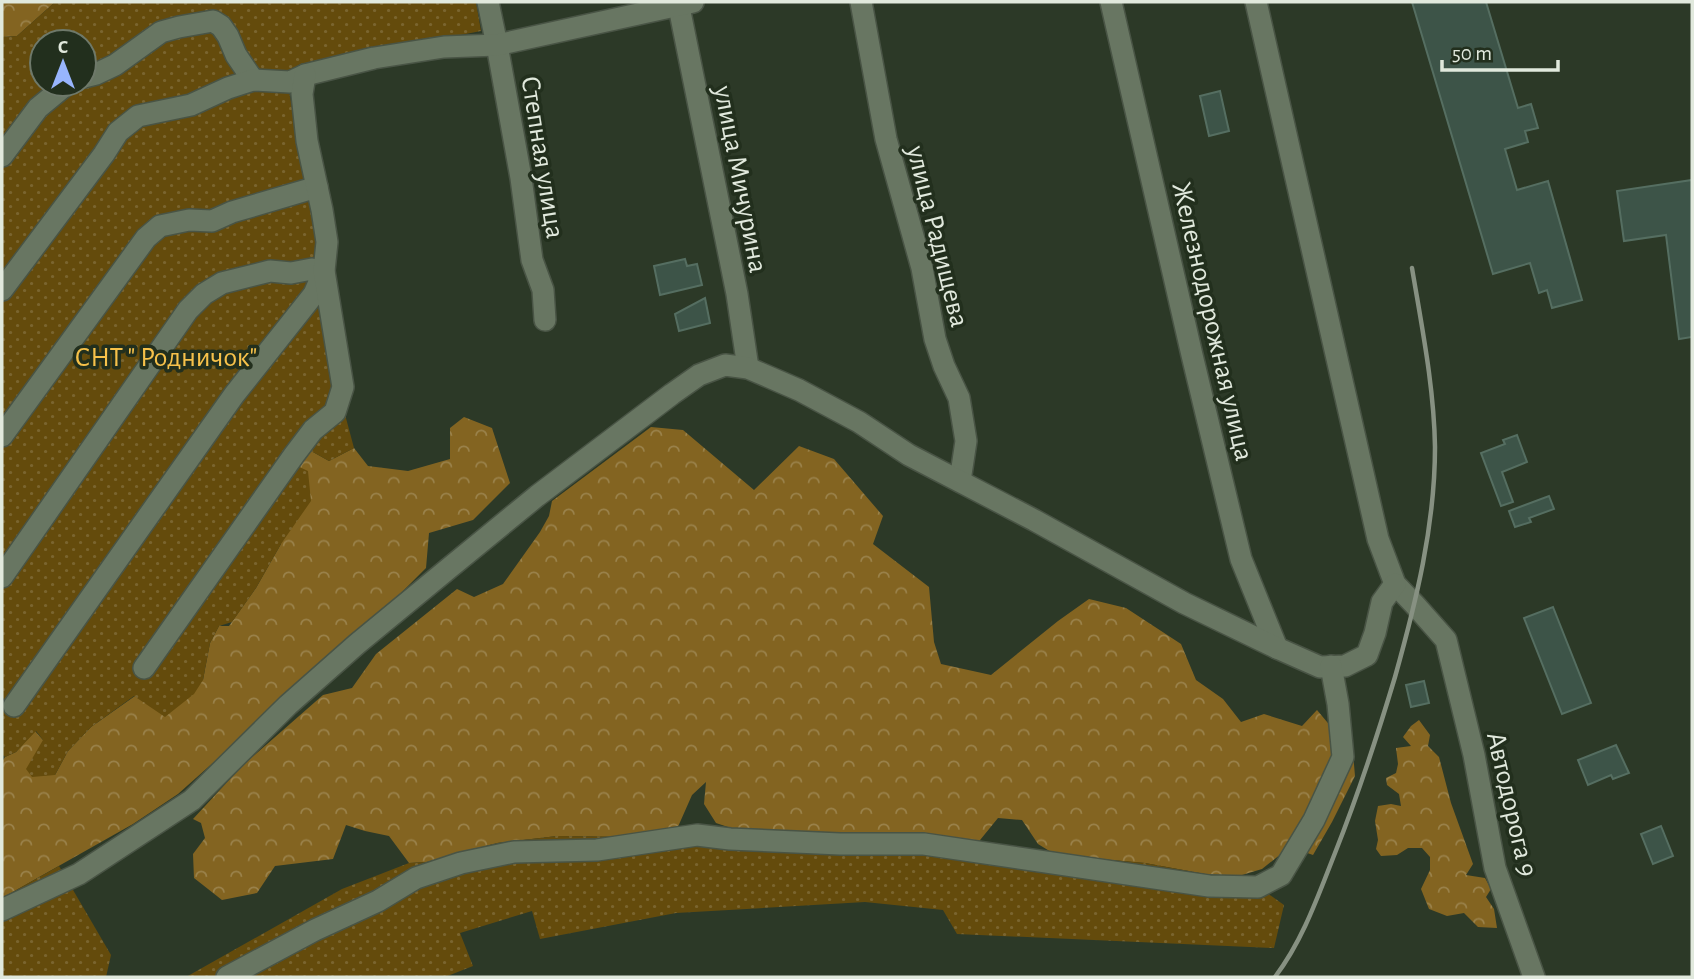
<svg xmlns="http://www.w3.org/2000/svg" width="1694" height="979" font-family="'Alegreya Sans',sans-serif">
<defs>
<pattern id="forest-crowns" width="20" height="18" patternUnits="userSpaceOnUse" patternTransform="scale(1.75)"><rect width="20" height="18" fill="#836421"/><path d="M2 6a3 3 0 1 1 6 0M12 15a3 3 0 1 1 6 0" fill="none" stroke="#9a824b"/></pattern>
<pattern id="garden-dots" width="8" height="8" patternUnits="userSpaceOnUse" patternTransform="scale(1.75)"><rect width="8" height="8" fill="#644b0c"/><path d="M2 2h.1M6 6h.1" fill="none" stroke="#7a652f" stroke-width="1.8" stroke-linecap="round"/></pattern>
</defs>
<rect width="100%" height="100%" fill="#2c3927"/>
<!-- forest -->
<g fill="url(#forest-crowns)">
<path d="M2,2H55L17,36L2,37Z"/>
<path d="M464,417L492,428L510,483L473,520L429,533L426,568L382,612L178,794L133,824L2,898V762L5,757L16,752L35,731L43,740L55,775L68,751L91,727L135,696L203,680L210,643L219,626H229L256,588L281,544L293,464L304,447L329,461L354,448L368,466L408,471L450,459V428Z"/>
<path d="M651,427L683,430L754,490L799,446L834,459L883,516L873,544L929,587L934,642L941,664L991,675L1058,621L1089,599L1126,608L1181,644L1196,680L1223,699L1241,722L1264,714L1302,726L1317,710L1353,753L1355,776L1332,822L1313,855L1296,849L1281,854L1262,869L1242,875L1216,876L1145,863L1056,855L1038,844L1022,820L998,818L976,845L749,834L716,823L704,804L706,782L692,795L677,829L630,837L557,836L497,843L427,862L409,863L389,836L365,831L346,825L333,859L275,866L257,893L222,900L194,878L193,854L205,838L201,823L193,819L243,765L323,695L352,688L376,654L457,589L474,597L503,584L540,532L549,516L552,501Z"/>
<path d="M1419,720L1430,735L1428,746L1439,757L1451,803L1473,864L1466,875L1485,878L1491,889L1486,897L1494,909L1497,928L1478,927L1464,913L1447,916L1429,909L1421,889L1430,870V857L1422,848H1408L1397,855L1381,856L1376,849L1378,840L1375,821L1378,806L1391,804L1401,806L1399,794L1387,785L1386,778L1396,773L1398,764L1396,748L1411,746L1403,737L1411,726Z"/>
</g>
<!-- garden -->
<g fill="url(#garden-dots)" fill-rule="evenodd">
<path d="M55,2H476L481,31L293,68L287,83L316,219L336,381L354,448L329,461L304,447L293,464L308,471L311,501L281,544L256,588L232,622L219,626L210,643L203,680L194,694L165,717L134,696L91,727L68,751L55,775L32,777L26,769L43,740L36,731L16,752L5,757L2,754V708L6,702L2,696V37L17,36ZM42,42H84V84H42Z"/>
<path d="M557,836L630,837L1056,855L1145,863L1216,876L1242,875L1284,905L1274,948L957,934L943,910L865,902L676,913L540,939L532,911L460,933L473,966L445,977H186L342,889L409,863L427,862L497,843Z"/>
<path d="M59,866L111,955L106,977H2V898Z"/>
</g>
<!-- building -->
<g fill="#3d5448" stroke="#556e61" stroke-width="2">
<path d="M1412,2H1486L1518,108L1531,104L1538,128L1525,131L1528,142L1505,149L1517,190L1548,181L1582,300L1552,308L1547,290L1539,293L1530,263L1493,274Z"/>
<path d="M1220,91L1229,131L1209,136L1200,96Z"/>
<path d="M1692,180V337L1679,339L1666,235L1624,241L1617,191Z"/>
<path d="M685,259L687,266L697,264L702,285L660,295L654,266Z"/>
<path d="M705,298L710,323L679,331L675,314Z"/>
<path d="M1517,435L1527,462L1502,472L1513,502L1501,506L1481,453L1505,444L1503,440Z"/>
<path d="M1549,496L1554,509L1529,518L1531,522L1515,527L1509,511Z"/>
<path d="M1553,607L1591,703L1562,714L1524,618Z"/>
<path d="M1424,681L1429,703L1411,707L1406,685Z"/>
<path d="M1616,745L1629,773L1613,779L1611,775L1588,785L1578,760Z"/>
<path d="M1661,826L1673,856L1653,864L1641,834Z"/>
</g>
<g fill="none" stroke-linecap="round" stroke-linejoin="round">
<!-- minor casing -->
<g stroke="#495445" stroke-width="24">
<g id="minor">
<path d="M488,2L497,45L521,178L532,260L543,290L545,320"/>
<path d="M678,2L737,294L748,368"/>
<path d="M861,2L886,139L922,268L935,339L944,366L959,398L966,441L960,481"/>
<path d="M1111,2L1192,355L1241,559L1277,648"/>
<path d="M1256,2L1378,539L1395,584L1415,605L1446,640L1474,755L1495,868L1534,977"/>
<path d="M84,77L96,74L115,65L161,32L179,27L213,21L221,26L228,36L236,55L253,80"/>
<path d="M2,156L38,108L67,84"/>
<path d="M2,290L104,154L118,132L138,116L191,105L228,88L253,80L290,82L305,75L374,58L444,47L497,45L693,2"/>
<path d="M2,436L146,238L160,226L189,220L212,221L232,212L317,187"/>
<path d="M2,577L188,310L204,294L222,283L270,271L291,273L312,269L324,271L314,294L234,395L14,706"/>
<path d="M144,668L294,455L313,430L335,412L343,387L324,271L327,242L322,210L307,141L302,94L305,75"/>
<path d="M2,910L79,874L192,800L288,705L357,644L448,569L537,496L672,394L699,375L725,365L748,368L799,390L859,422L909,455L1034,520L1184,603L1277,648L1320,667L1345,666L1367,655L1375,633L1382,602L1395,584"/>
<path d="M227,977L315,930L378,901L416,878L461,863L514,852L597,850L697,835L730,839L840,844H924L1209,886L1258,887L1281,875L1314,820L1343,757L1338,704L1331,666"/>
</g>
</g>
<!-- minor -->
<use href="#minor" stroke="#687662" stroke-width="21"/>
<!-- rail -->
<path stroke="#879182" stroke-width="4.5" d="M1275,977C1303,940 1318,896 1335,853C1358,795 1377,737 1395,677C1416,602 1435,526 1435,447C1434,387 1422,328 1412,268"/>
</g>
<g text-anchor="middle" stroke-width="7" stroke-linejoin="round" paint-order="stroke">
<!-- street labels -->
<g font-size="28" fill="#e1e9dd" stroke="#222f1d">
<text transform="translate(544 157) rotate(81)" y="10">Степная улица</text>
<text transform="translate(742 179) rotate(79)" y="10">улица Мичурина</text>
<text transform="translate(939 236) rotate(76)" y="10">улица Радищева</text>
<text transform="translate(1214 321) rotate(77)" y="10">Железнодорожная улица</text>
<text transform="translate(1513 804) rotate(77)" y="10">Автодорога 9</text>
</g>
<!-- park labels -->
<g font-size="28" fill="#f6c14a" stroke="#222f1d">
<text x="166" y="366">СНТ " Родничок"</text>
</g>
</g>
<!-- border -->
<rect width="1694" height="979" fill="none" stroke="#e1e9dd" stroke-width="7"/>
<!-- north arrow -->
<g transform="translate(63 63)"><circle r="33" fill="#222f1d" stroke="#6e796a" stroke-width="2"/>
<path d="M0-5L12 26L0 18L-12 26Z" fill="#98b5fd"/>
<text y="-10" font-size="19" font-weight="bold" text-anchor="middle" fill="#e1e9dd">С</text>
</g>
<!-- scale -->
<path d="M1442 60v10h116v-10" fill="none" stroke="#e1e9dd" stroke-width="3.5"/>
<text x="1452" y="60" font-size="21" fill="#e1e9dd" stroke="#222f1d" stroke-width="5" paint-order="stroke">50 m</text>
</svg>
